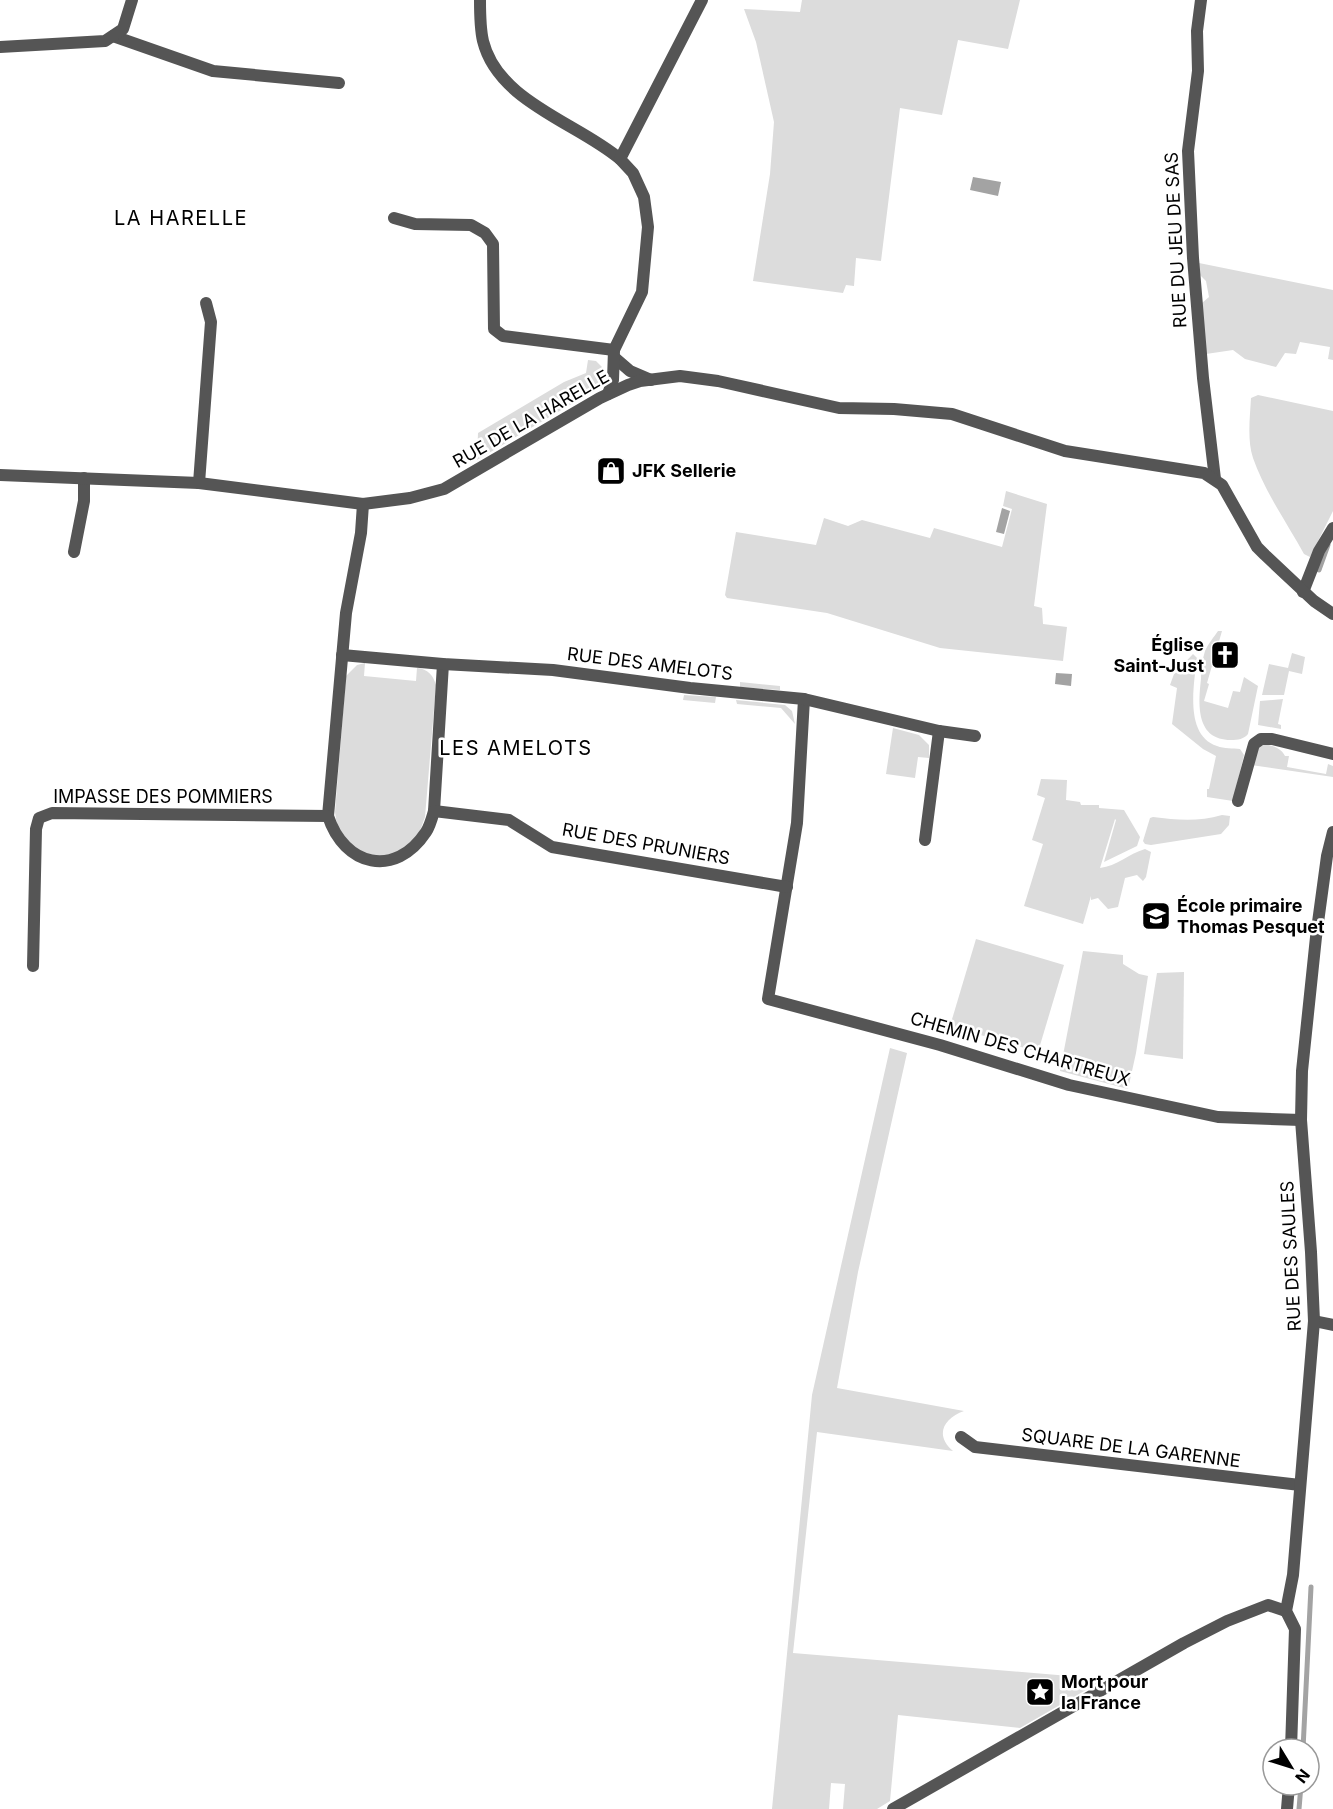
<svg xmlns="http://www.w3.org/2000/svg" width="1333" height="1809" font-family="Inter,sans-serif">
<rect width="100%" height="100%" fill="#fff"/>
<!-- green -->
<g fill="#dcdcdc">
<path d="M802,0H1020L1008,49L958,40L942,115L900,108L881,261L856,258L854,286L846,285L843,293L753,281L770,174L774,122L756,42L744,9L800,12Z"/>
<path d="M1199,263L1333,290V360L1328,359L1330,347L1300,342L1296,354L1285,353L1276,367L1245,359L1233,350L1206,354L1202,303L1209,297L1206,281L1200,275Z"/>
<path d="M588,360L596,361L603,368L601,380L590,393L477,460L478,433L564,382L586,373Z"/>
<path d="M1258,395L1333,411V511L1310,557L1304,554C1287,523 1265,492 1253,458C1247,440 1250,417 1251,398Z"/>
<path d="M1006,491L1047,504L1034,606L1042,608L1043,624L1067,627L1063,661L940,648L827,613L727,598L725,595L736,532L816,545L824,518L848,526L862,520L930,538L934,528L1002,547L1012,509L1003,506Z"/>
<path d="M1218,631H1222L1207,683L1209,684L1204,701L1228,708L1233,691L1240,692L1244,677L1258,686L1248,734C1244,739 1238,740 1231,740C1196,740 1198,705 1201,679C1201,670 1202,660 1205,651C1208,644 1214,637 1218,631Z"/>
<path d="M1292,653L1305,657L1302,674L1289,671L1284,695H1262L1269,664L1288,668Z"/>
<path d="M1193,654L1197,658C1194,684 1184,735 1217,746C1224,749 1233,748 1240,749L1244,755L1233,801L1207,797V789H1209L1216,756L1203,749L1172,724L1177,688L1170,685L1174,674Z"/>
<path d="M365,663L364,676L416,681L417,668C428,669 433,675 436,685L425,817L418,836L392,856H372L351,846L337,826L335,812L346,676L357,665Z"/>
<path d="M740,682L780,686V690L740,687Z"/>
<path d="M684,695L716,697L715,703L683,700Z"/>
<path d="M1283,699L1278,724L1281,725V729L1258,725L1260,701Z"/>
<path d="M736,700L785,705L792,711L795,724L781,708L737,704Z"/>
<path d="M893,728L919,735L929,745V758L918,757L915,778L886,774Z"/>
<path d="M1265,744C1273,746 1281,748 1285,756H1289L1287,767L1326,774L1328,764L1333,766V777L1251,765L1256,749Z"/>
<path d="M1041,779L1067,780L1066,800L1080,802L1081,805H1099V808L1124,810L1140,837L1137,846L1104,862L1116,820L1115,819L1100,868C1117,866 1128,854 1145,849L1151,852L1146,877L1143,881L1137,875L1125,878L1118,907L1108,909L1098,898L1091,900V896L1083,924L1024,906L1043,844L1032,840L1045,798L1037,795Z"/>
<path d="M1222,815L1230,816L1229,825L1221,834L1151,845L1145,844L1143,841L1150,818L1153,817C1177,820 1198,822 1222,815Z"/>
<path d="M976,939L1064,965L1038,1052L950,1026Z"/>
<path d="M1083,951L1123,955V964L1139,974L1148,976L1136,1053L1128,1089L1060,1071Z"/>
<path d="M1184,972L1183,1059L1144,1054L1157,973Z"/>
<path d="M890,1048L907,1053L858,1272L837,1388L964,1411C944,1418 934,1435 953,1451L817,1432L793,1653L1105,1679L1020,1728L898,1715L890,1801L877,1809H843L845,1784L831,1783L829,1809H772L812,1395Z"/>
</g>
<!-- water -->
<g fill="#a3a3a3">
<path d="M973,177L1001,182L998,196L970,190Z"/>
<path d="M1002,508L1010,511L1004,534L996,532Z"/>
<path d="M1056,673L1072,674L1071,686L1055,684Z"/>
</g>
<g fill="none" stroke-linecap="round" stroke-linejoin="round">
<!-- stream -->
<g stroke="#a3a3a3" stroke-width="5">
<path d="M1319,570L1328,545"/>
<path d="M1303,1749L1311,1587"/>
<path d="M1299,1809L1301,1785"/>
</g>
<!-- minor -->
<g stroke="#555" stroke-width="12">
<path d="M480,0C480,14 480,28 483,41C498,102 578,123 620,159"/>
<path d="M1201,0L1197,31L1198,71L1188,151L1193,258L1203,378L1215,479"/>
<path d="M113,36L213,71L339,83"/>
<path d="M0,47L105,41L123,29L132,0"/>
<path d="M394,218L415,224L471,225L485,233L493,244L494,329L503,336L614,350"/>
<path d="M615,358L630,371L651,380"/>
<path d="M608,394L613,380L614,350L642,292L648,227L644,197L633,173L620,159L702,0"/>
<path d="M199,483L211,322L206,303"/>
<path d="M363,504L361,533L346,613L328,816C344,866 395,879 426,832C430,826 432,818 434,811L443,664"/>
<path d="M74,552L84,501V478"/>
<path d="M1303,592L1319,551L1333,528"/>
<path d="M342,655L443,664L553,670L690,688L804,699L797,823L768,999L940,1045L1069,1085L1218,1117L1301,1120"/>
<path d="M804,699L939,731L975,736"/>
<path d="M1238,801L1254,744L1261,739H1272L1333,754"/>
<path d="M434,811L509,820L552,847L787,887"/>
<path d="M925,840L939,731"/>
<path d="M33,966L36,829L39,818L52,813L328,816"/>
<path d="M1314,1321L1333,1325"/>
<path d="M961,1437L975,1447L1300,1485"/>
<path d="M893,1809L1184,1643L1227,1621L1268,1605L1286,1611"/>
</g>
<!-- tertiary -->
<g stroke="#555" stroke-width="12">
<path d="M0,475L199,483L363,504L410,498L444,489L600,398L628,385L640,381L680,376L718,381L839,408L894,409L952,414L1065,451L1204,473L1222,485L1257,547L1265,555L1314,601L1333,614"/>
<path d="M1291,1749L1295,1629L1286,1611L1293,1575L1314,1321L1311,1252L1301,1120L1302,1071L1316,937L1327,856L1333,832"/>
<path d="M1287,1809L1289,1785"/>
</g>
</g>
<!-- icons -->
<defs>
<g id="shop-square" transform="scale(1.5)"><rect x="-9" y="-9" width="18" height="18" rx="4" fill="#000" stroke="#fff"/><path d="M-5-2.5h2.3a2.7 3.5 0 0 1 5.4 0H5L5.5 6h-11ZM-1.5-2.5h3a1.5 2.3 0 0 0-3 0Z" fill="#fff"/></g>
<g id="church-square" transform="scale(1.5)"><rect x="-9" y="-9" width="18" height="18" rx="4" fill="#000" stroke="#fff"/><path d="M-1.2-6h2.4v3.5h3.3v2.4h-3.3V6h-2.4V-.1h-3.3v-2.4h3.3Z" fill="#fff"/></g>
<g id="school-square" transform="scale(1.5)"><rect x="-9" y="-9" width="18" height="18" rx="4" fill="#000" stroke="#fff"/><path d="M0-5L7-2L0 1L-7-2ZM-4 1L0 2.5L4 1V4Q0 6-4 4Z" fill="#fff"/></g>
<g id="sight-square" transform="scale(1.5)"><rect x="-9" y="-9" width="18" height="18" rx="4" fill="#000" stroke="#fff"/><path d="M0-6L1.8-2.2L6-1.7L2.9 1.2L3.7 5.4L0 3.3L-3.7 5.4L-2.9 1.2L-6-1.7L-1.8-2.2Z" fill="#fff"/></g>
</defs>
<g fill-rule="evenodd">
<use href="#shop-square" x="611" y="471"/>
<use href="#church-square" x="1225" y="655"/>
<use href="#school-square" x="1156" y="916"/>
<use href="#sight-square" x="1040" y="1692"/>
</g>
<g text-anchor="middle" stroke-width="5" stroke-linejoin="round" paint-order="stroke">
<!-- street labels -->
<g font-size="18" fill="#000" stroke="#fff">
<text transform="translate(1176 240) rotate(-93)" y="6">RUE DU JEU DE SAS</text>
<text transform="translate(531 419) rotate(-30)" y="6">RUE DE LA HARELLE</text>
<text transform="translate(650 664) rotate(7)" y="6">RUE DES AMELOTS</text>
<text x="163" y="803">IMPASSE DES POMMIERS</text>
<text transform="translate(646 844) rotate(10)" y="6">RUE DES PRUNIERS</text>
<text transform="translate(1020 1049) rotate(16)" y="6">CHEMIN DES CHARTREUX</text>
<text transform="translate(1291 1256) rotate(-93)" y="6">RUE DES SAULES</text>
<text transform="translate(1131 1448) rotate(7)" y="6">SQUARE DE LA GARENNE</text>
</g>
<!-- poi labels -->
<g font-size="18" font-weight="bold" fill="#000" stroke="#fff" text-anchor="start">
<text x="632" y="477">JFK Sellerie</text>
<text x="1204" y="651" text-anchor="end">Église<tspan x="1204" dy="21">Saint-Just</tspan></text>
<text x="1177" y="912">École primaire<tspan x="1177" dy="21">Thomas Pesquet</tspan></text>
<text x="1061" y="1688">Mort pour<tspan x="1061" dy="21">la France</tspan></text>
</g>
<!-- neighbourhood labels -->
<g font-size="20" letter-spacing="1.5" fill="#000" stroke="#fff">
<text x="181" y="225">LA HARELLE</text>
<text x="516" y="755">LES AMELOTS</text>
</g>
</g>
<!-- north arrow -->
<g transform="translate(1291 1767) rotate(128)"><circle r="28" fill="#ffffff" stroke="#999999" stroke-width="1.5"/>
<path d="M0-4.5L10 22L0 15L-10 22Z" fill="#000000"/>
<text y="-9" font-size="16" font-weight="bold" text-anchor="middle" fill="#000000">N</text>
</g>
</svg>
